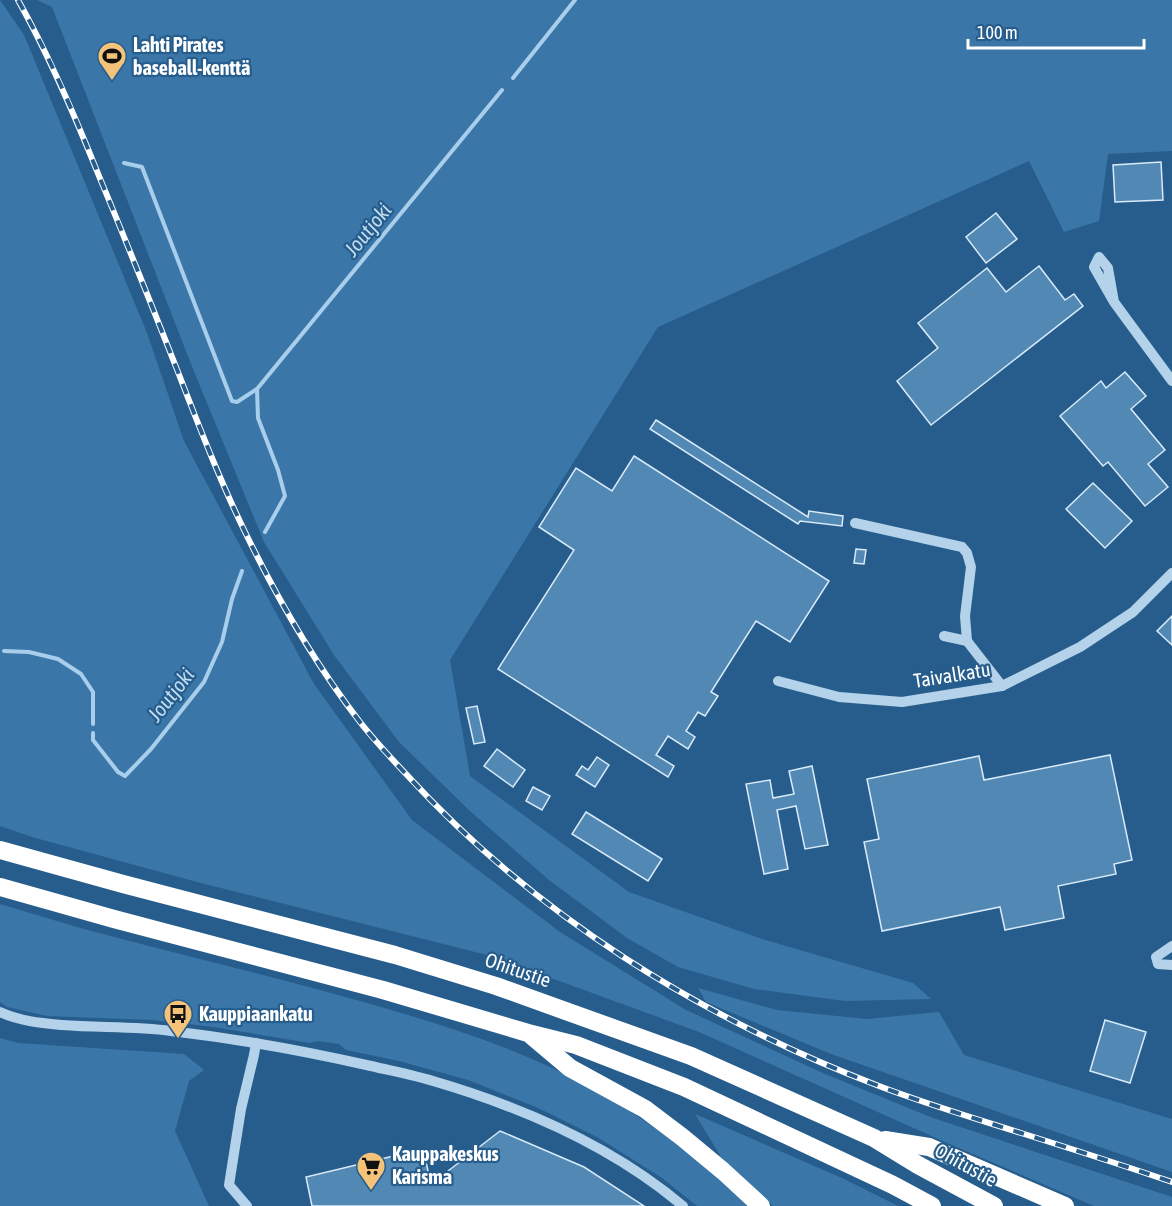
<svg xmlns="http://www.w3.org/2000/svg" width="1172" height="1206" font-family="'Asap Condensed',sans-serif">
<rect width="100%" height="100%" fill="#265d8c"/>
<!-- green -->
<g fill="#3a77a8">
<path d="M0,0L24,35L147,333L184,441L314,684L412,820L560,932L686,1010L825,1074L933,1118L1172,1197V1206H1094L945,1142L699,1032L491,956L197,882L32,837L0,826Z"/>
<path d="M37,0H1172V151L1108,154L1099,221L1064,232L1029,161L658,327L450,660L470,776L629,892L759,938L913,983L931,999L845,1001L754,989L678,967L627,938L549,880L471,812L399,742L334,655L264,542L191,364L52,7Z"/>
<path d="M0,904C41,916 81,929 122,939C187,956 252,972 316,989C411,1015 507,1041 593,1089C652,1122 701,1160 749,1206H697L662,1178L597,1137L536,1107L468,1080L399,1061L346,1050L339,1044L318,1041L310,1043L214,1027L152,1020L47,1016L7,1007L0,1002Z"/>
<path d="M698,988L777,1010L867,1019L939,1012L964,1055L1172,1119V1172L831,1054L706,1002Z"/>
<path d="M0,1038L18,1043L184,1054L204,1070L189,1081L175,1131L209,1206H0Z"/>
<path d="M695,1114L842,1178L898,1206H773L721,1157Z"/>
</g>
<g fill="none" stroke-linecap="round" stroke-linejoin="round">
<!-- stream -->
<g stroke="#a8ceeb" stroke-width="4">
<path d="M513,78L575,0"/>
<path d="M124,163L142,167L232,401L237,402L257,389L502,90"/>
<path d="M257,389L258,418L278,470L285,496L265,532"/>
<path d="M4,651L29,652L58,659L81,674L93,692V724"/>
<path d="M93,733V740L118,772L125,776L151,749L204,682L222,642L232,599L242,571"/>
</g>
</g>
<!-- building -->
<g fill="#5288b4" stroke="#d9eaf8" stroke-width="1.5">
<path d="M1161,162L1163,200L1115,202L1113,165Z"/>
<path d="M996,213L1017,239L986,263L966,237Z"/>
<path d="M1039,266L1065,300L1074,294L1083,306L931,425L897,381L938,348L918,323L987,268L1006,292Z"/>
<path d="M1125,372L1146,396L1131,409L1165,450L1148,464L1168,487L1145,506L1108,462L1103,466L1060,416L1101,381L1106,388Z"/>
<path d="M656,420L808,517L809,511L843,516L842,526L800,521L798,524L650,429Z"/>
<path d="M634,456L829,581L790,642L756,621L711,692L718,696L705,716L698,712L686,731L695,737L688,749L668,736L656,755L674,766L668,777L498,669L574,550L539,527L576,468L612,491Z"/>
<path d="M1093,483L1132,521L1105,548L1066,509Z"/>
<path d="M856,549L866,550L864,564L854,563Z"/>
<path d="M1172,616V645L1157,631Z"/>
<path d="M477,706L485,742L474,744L466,708Z"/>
<path d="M497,749L525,770L513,787L484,766Z"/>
<path d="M1110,755L1132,860L1114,864L1116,874L1058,886L1064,918L1005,930L1000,907L882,931L864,842L879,839L867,779L979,756L984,780Z"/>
<path d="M597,757L609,765L595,787L576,775L582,766L588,770Z"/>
<path d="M812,766L828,845L805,849L796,806L777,810L788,869L764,874L746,784L770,780L773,798L794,794L789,771Z"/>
<path d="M533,787L550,796L542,810L526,801Z"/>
<path d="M586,812L662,859L648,881L572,834Z"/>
<path d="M1105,1020L1146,1032L1130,1083L1090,1071Z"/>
<path d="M500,1131L584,1167L644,1206H312L306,1177L423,1149L431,1184Z"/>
</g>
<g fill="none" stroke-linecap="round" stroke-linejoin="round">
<!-- minor -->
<g stroke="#b4d2ea" stroke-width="10">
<path d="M1114,302L1108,268L1099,257L1094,267L1114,302L1172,381"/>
<path d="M855,523L962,547L967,553L971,567L965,616L967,641L1002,686"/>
<path d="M944,636L967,641"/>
<path d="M778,681L839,697L902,702L1002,686L1080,647L1133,612L1172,573"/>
<path d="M1172,946L1156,957L1158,964L1172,965"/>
<path d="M0,1012C19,1021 41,1023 62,1025C98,1028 134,1026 171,1031C239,1039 305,1051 371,1066C392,1071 413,1075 433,1081C522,1107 612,1146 683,1206"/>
<path d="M247,1206L229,1185L241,1109L254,1055L256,1043"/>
</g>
<!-- highway -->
<g stroke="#fff" stroke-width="18">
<path d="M0,850L123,884L395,955L496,986L691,1056L874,1138L918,1165L994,1206"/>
<path d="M0,887L114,919L383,990L528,1033L576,1045L684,1087L893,1185L932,1206"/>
<path d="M532,1036L570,1068L645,1109L682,1137L723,1171L761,1206"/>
<path d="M885,1140L929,1147L1065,1206"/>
</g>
<!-- rail casing -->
<g stroke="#fff" stroke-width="6">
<path id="rail" d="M18,0C50,57 75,116 99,176C126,241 152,306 178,372C199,426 220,481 246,534C277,598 316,665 360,722C374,740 390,757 406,774C536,916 701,1018 879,1086C926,1104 974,1118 1021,1133C1072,1149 1122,1165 1172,1182"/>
</g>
<!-- rail -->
<use href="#rail" stroke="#265d8c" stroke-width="4" stroke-dasharray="11" stroke-linecap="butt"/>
</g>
<!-- icons -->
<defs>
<g id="stadium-pin" transform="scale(1.5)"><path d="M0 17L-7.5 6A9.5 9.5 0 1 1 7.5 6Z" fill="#f4c379" stroke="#265d8c"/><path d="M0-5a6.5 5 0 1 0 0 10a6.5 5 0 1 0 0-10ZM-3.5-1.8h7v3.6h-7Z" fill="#111"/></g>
<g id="bus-pin" transform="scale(1.5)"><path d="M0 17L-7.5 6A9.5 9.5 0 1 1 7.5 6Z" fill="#f4c379" stroke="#265d8c"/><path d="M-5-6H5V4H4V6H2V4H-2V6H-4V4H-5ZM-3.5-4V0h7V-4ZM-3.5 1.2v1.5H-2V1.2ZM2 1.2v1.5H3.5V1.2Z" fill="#111"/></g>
<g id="supermarket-pin" transform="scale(1.5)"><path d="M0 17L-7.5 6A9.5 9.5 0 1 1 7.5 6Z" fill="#f4c379" stroke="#265d8c"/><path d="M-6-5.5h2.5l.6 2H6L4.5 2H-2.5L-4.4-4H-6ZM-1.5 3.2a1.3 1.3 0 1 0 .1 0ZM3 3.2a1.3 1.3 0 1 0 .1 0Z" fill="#111"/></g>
</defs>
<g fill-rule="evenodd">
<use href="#stadium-pin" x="112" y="56"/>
<use href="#bus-pin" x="178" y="1014"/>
<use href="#supermarket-pin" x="371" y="1166"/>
</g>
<g text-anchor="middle" stroke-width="4.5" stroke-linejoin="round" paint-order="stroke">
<!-- poi labels -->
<g font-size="20" font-weight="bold" fill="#fff" stroke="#265d8c" text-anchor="start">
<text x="133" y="52">Lahti Pirates<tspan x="133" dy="23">baseball-kenttä</tspan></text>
<text x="199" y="1021">Kauppiaankatu</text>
<text x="392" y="1161">Kauppakeskus<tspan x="392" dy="23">Karisma</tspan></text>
</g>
<!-- street labels -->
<g font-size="20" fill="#fff" stroke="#265d8c">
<text transform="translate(952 675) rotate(-9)" y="7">Taivalkatu</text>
<text transform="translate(518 970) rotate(19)" y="7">Ohitustie</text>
<text transform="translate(966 1165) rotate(29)" y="7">Ohitustie</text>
</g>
<!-- water labels -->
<g font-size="21" font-style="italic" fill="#c0dcf1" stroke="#265d8c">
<text transform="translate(368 230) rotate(-51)" y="7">Joutjoki</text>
<text transform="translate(171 695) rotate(-52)" y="7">Joutjoki</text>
</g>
</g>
<!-- scale -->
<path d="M968 39v9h176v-9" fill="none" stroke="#ffffff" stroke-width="3"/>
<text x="977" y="39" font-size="18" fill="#ffffff" stroke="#265d8c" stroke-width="4.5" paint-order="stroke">100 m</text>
</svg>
